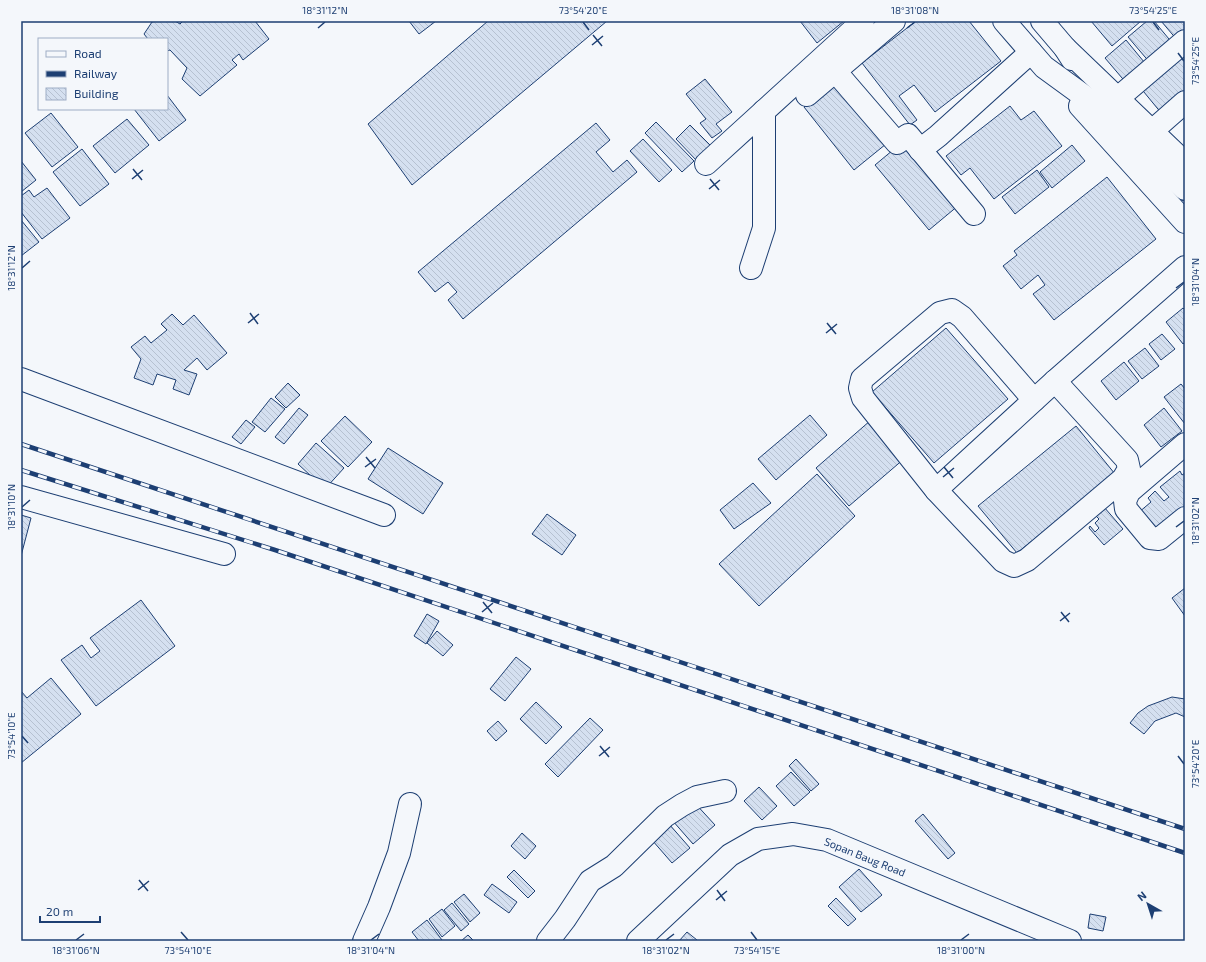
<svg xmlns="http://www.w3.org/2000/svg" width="1206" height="962" font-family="'Exo 2',sans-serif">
<defs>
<pattern id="building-back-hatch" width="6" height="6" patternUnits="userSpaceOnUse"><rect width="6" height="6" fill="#d5e0f0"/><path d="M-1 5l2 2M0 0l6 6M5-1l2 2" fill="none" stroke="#b6c1d1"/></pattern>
</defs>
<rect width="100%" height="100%" fill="#f4f7fb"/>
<!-- building -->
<g fill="url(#building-back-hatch)" stroke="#1d3f73">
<path d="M156,21H175L180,24L183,21H255L269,39L243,60L239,54L232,60L237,65L200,96L182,79L187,68L170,50L167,51V39H148L144,34L152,22Z"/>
<path d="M409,21H436L419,34Z"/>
<path d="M488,21H607L412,185L368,124Z"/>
<path d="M800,21H844L817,43Z"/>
<path d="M916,21H969L1001,61L935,112L914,85L899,96L917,120L910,125L862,63Z"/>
<path d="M1091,21H1141L1112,46Z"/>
<path d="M1147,21H1154L1174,45L1151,64L1128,37Z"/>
<path d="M1161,21H1185V34L1178,41Z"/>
<path d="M1126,40L1149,68L1128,85L1105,58Z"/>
<path d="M1178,53L1185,61V95L1162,114L1139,86Z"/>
<path d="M705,79L732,112L716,124L722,131L712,138L700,123L706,119L686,94Z"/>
<path d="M837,81L886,144L854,170L804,107Z"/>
<path d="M167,95L186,120L159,141L134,109H167Z"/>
<path d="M1010,106L1021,120L1034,111L1062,146L994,199L970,168L961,175L946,156Z"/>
<path d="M51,113L78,147L52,167L25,133Z"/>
<path d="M127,119L149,145L115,173L93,146Z"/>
<path d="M656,122L694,161L682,172L645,133Z"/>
<path d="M596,123L610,140L596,152L613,172L627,160L637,172L463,319L448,300L457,292L448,282L435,292L418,272Z"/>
<path d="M690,125L712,147L697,161L676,139Z"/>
<path d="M643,139L672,170L659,182L630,151Z"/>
<path d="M905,140L959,205L929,230L875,165Z"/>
<path d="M1072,145L1085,161L1052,188L1040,172Z"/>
<path d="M82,149L109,184L80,206L53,172Z"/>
<path d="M21,161L36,180L21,192Z"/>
<path d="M1037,170L1049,187L1015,214L1002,197Z"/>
<path d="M1107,177L1156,239L1054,320L1033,294L1045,285L1038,275L1021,289L1003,266L1017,255L1014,251Z"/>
<path d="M47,188L70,218L42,239L21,212V196L29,190L34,197Z"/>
<path d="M21,220L39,242L21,256Z"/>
<path d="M1183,308L1185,310V342L1183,344L1166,322Z"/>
<path d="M172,314L183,325L194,315L227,353L207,370L197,358L184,370L197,374L189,395L173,389L176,380L157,374L153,385L134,378L141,359L131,347L145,336L151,343L167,330L161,324Z"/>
<path d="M946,328L1008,399L934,463L872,392Z"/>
<path d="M1162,334L1175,349L1161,360L1149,344Z"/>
<path d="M1145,348L1159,366L1142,379L1128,361Z"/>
<path d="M1124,362L1139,381L1116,400L1101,381Z"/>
<path d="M288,383L300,395L286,408L275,397Z"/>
<path d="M1181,384L1185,389V424L1164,397Z"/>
<path d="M271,398L285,409L265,432L252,422Z"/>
<path d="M299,408L308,415L284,444L275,437Z"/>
<path d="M1164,408L1182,431L1161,447L1144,425Z"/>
<path d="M810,415L827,435L776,480L758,459Z"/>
<path d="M345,416L372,442L348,467L321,441Z"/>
<path d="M246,420L255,427L241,444L232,437Z"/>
<path d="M871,420L905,458L849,506L816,468Z"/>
<path d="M1076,426L1115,474L1017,553L978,506Z"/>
<path d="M316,443L344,468L325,489L298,464Z"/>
<path d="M388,448L443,483L423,514L368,479Z"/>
<path d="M1180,471L1182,475L1185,473V508L1156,533L1138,513L1151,502L1148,498L1155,491L1164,501L1169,497L1160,487Z"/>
<path d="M817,474L855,516L759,606L719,564Z"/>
<path d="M753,483L771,503L734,529L720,510Z"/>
<path d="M1104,507L1123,529L1104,545L1089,528L1090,526L1095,532L1099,528L1095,523L1099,519L1095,515Z"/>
<path d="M547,514L576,535L562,555L532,534Z"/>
<path d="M21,515L31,518L21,556Z"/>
<path d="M1185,588V616L1172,598Z"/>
<path d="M141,600L175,646L96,706L61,660L82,645L91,658L100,651L90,638Z"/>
<path d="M427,614L439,621L426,644L414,636Z"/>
<path d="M437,631L453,645L443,656L427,643Z"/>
<path d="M516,657L531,669L505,701L490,689Z"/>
<path d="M51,678L81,714L21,763V691L27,698Z"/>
<path d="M1172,697L1185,699V717L1176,713L1155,721L1144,734L1130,723L1138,713L1148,706Z"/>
<path d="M536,702L562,727L546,744L520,719Z"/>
<path d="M590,718L603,730L558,777L545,764Z"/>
<path d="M498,721L507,731L496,741L487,731Z"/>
<path d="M796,759L819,784L811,791L789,766Z"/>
<path d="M791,772L810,792L794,806L776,786Z"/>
<path d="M759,787L777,806L762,820L744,801Z"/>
<path d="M693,801L715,825L693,844L672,820Z"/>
<path d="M923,814L955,853L948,859L915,821Z"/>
<path d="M669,824L690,848L672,863L652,840Z"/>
<path d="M522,833L536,846L525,859L511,846Z"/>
<path d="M859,869L882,895L861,912L839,887Z"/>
<path d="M514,870L535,891L528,898L507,877Z"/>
<path d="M492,884L517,902L509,913L484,895Z"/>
<path d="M464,894L480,913L470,922L454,902Z"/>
<path d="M836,898L856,919L848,926L828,906Z"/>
<path d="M452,903L469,924L461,931L444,910Z"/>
<path d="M442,909L455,926L442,937L429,919Z"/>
<path d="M1090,914L1106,917L1103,931L1088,928Z"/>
<path d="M427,920L442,940V941H419L412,932Z"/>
<path d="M687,932L697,940V941H679Z"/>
<path d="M468,935L474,941H461Z"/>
</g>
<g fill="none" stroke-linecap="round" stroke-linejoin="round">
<!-- minor casing -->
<g stroke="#1d3f73" stroke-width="24">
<g id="minor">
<path d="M1004,21L1044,67L1103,110L1185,189"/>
<path d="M1042,21L1065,48L1072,59"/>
<path d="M1065,48L1185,163"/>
<path d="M835,71L897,143L908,135L974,214"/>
<path d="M807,95L894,21"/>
<path d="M1118,98L1185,41"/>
<path d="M1080,106L1185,222"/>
<path d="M1152,131L1185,102"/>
<path d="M920,150L938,136L1031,52"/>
<path d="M706,164L863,21"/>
<path d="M751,268L764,228V111"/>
<path d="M21,379L384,515"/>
<path d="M1034,400L962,317L952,310L940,313L862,379L860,388L863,398L936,490L1003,561L1014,566L1027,560L1123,479L1129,469L1127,460L1055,381"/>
<path d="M1185,444L1129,492L1125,501L1126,509L1150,538L1159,539L1185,518"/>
<path d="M936,490L1055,381L1185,267"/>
<path d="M21,497L224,554"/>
<path d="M364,941L379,907L399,853L410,804"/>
<path d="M548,941L565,919L590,881L614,866L665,816L682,805L697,797L725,791"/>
<path d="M638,941L730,855L758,839L793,834L827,840L1070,941"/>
</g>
</g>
<!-- minor -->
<use href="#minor" stroke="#f4f7fb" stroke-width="22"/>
<!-- rail casing -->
<g stroke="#1d3f73" stroke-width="4.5">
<g id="rail">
<path d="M21,444L1185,829"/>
<path d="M21,470L275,550L1185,853"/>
</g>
</g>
<!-- rail -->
<use href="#rail" stroke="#f4f7fb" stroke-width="3" stroke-dasharray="9" stroke-linecap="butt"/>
</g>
<!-- ticks -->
<path fill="none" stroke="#1d3f73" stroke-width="1.5" d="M583,22L589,30M1153,22L1159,30M318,28L325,22M907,28L915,22M593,35L602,46M592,45L603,36M1178,53L1184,61M133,169L142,180M132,179L143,170M710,179L719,190M709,189L720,180M22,268L30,261M1176,288L1184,282M250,313L258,324M248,323L259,314M827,323L836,334M826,333L837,324M366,457L375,468M365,467L376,459M944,467L953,478M943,477L954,468M22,507L30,500M1176,527L1184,521M483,602L492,613M482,612L493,603M1061,612L1069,622M1060,621L1070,613M22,736L28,743M600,746L609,757M599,756L610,747M1178,756L1184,764M139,880L148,891M138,890L149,881M717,890L725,901M716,900L727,891M181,932L188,940M751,932L757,940M76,940L84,934M371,940L379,934M666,940L674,934M961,940L969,934"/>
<g text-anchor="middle" stroke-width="3" stroke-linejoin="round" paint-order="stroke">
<!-- street labels -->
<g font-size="11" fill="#1d3f73" stroke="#f4f7fb">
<text transform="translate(865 857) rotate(22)" y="4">Sopan Baug Road</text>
</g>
</g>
<!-- border -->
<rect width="1206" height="962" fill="none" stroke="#f4f7fb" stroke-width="44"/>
<!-- legend -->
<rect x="38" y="38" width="130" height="72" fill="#f4f7fb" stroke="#9eadc5"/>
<rect x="46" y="51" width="20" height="6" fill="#f4f7fb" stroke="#9eadc5"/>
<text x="74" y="58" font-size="12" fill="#1d3f73">Road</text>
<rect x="46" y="71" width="20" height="6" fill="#1d3f73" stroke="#9eadc5"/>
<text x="74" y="78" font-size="12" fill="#1d3f73">Railway</text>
<rect x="46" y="88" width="20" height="12" fill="url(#building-back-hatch)" stroke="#9eadc5"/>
<text x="74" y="98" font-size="12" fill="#1d3f73">Building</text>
<!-- north arrow -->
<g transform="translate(1148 904) rotate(321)" stroke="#f4f7fb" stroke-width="3" paint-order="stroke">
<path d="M0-3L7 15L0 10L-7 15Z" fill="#1d3f73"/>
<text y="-6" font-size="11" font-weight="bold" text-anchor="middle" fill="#1d3f73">N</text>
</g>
<!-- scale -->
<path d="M40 916v6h60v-6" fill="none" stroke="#1d3f73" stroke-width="2"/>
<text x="46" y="916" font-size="12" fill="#1d3f73" stroke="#f4f7fb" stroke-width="3" paint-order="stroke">20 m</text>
<rect x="22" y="22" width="1162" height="918" fill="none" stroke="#1d3f73" stroke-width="1.5"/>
<g font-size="10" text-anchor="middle" fill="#1d3f73">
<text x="325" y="14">18°31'12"N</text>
<text x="583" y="14">73°54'20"E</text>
<text x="915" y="14">18°31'08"N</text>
<text x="1153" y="14">73°54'25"E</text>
<text transform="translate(1195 61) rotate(-90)" y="4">73°54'25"E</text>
<text transform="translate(11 268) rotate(-90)" y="4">18°31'12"N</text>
<text transform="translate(1195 282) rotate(-90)" y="4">18°31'04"N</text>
<text transform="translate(11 507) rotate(-90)" y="4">18°31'10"N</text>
<text transform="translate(1195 521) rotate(-90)" y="4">18°31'02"N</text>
<text transform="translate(11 736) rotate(-90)" y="4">73°54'10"E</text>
<text transform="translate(1195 764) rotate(-90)" y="4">73°54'20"E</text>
<text x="76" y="954">18°31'06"N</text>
<text x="188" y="954">73°54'10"E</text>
<text x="371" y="954">18°31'04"N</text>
<text x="666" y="954">18°31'02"N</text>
<text x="757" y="954">73°54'15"E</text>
<text x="961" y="954">18°31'00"N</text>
</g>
</svg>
